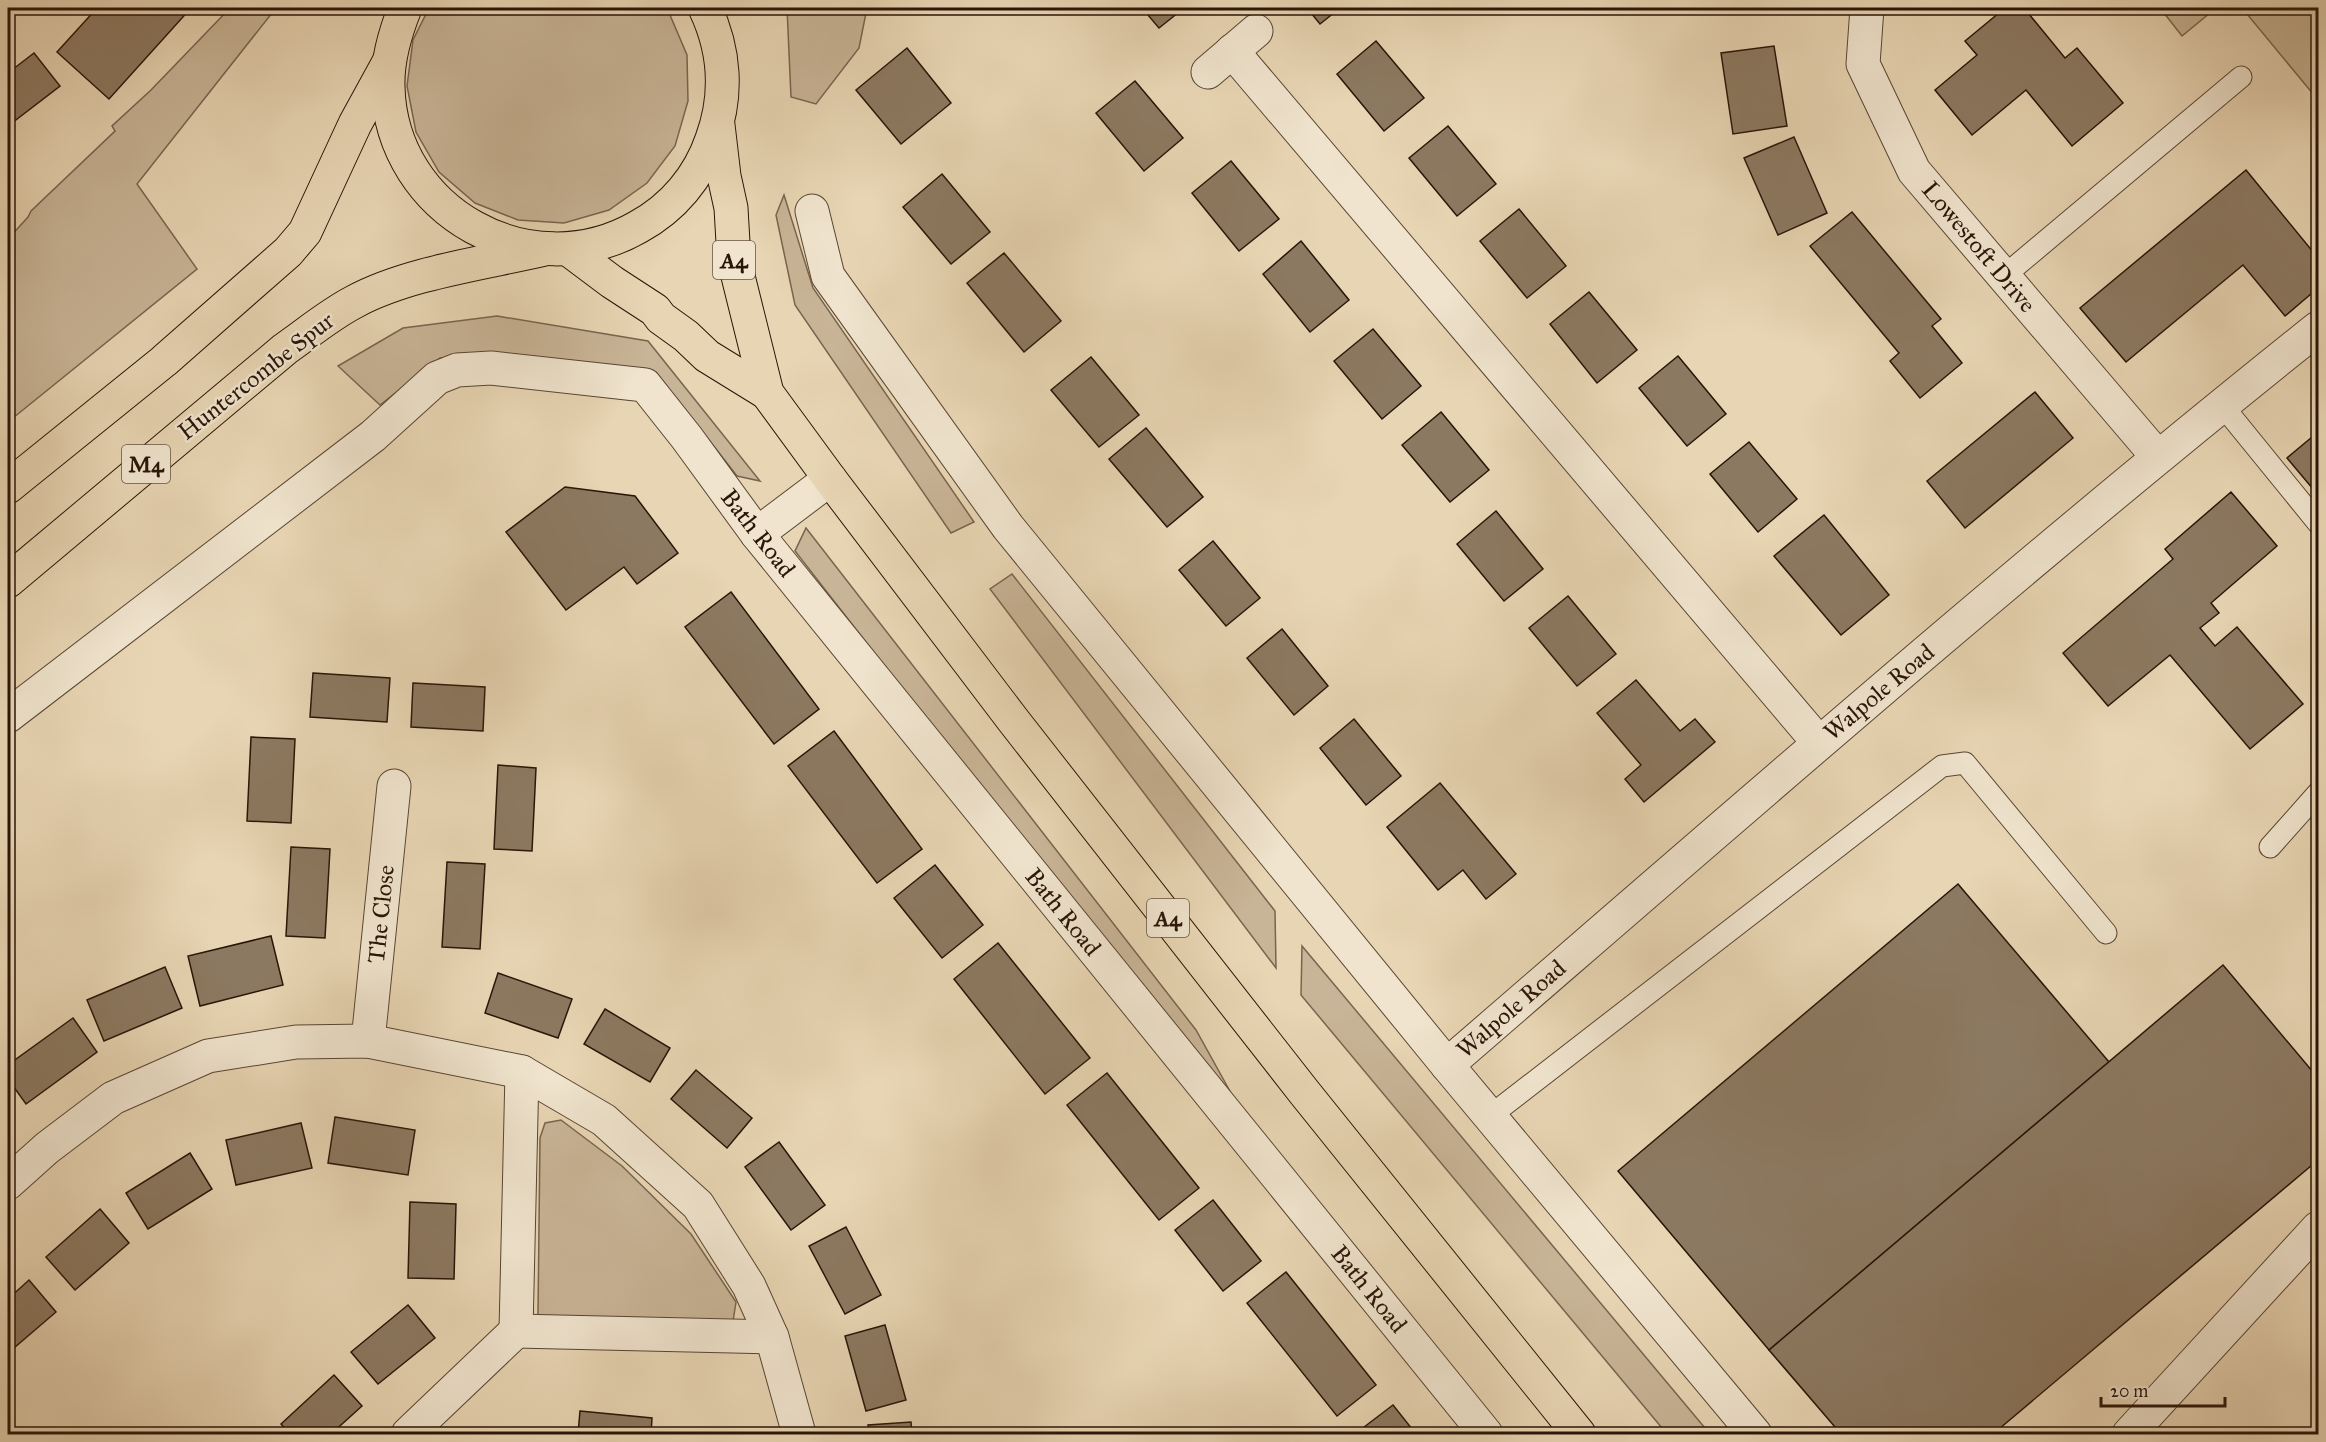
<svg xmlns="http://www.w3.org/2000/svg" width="2326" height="1442" font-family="'IM FELL Great Primer',serif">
<rect width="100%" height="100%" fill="#e8d5b3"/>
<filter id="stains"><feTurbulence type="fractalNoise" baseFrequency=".00333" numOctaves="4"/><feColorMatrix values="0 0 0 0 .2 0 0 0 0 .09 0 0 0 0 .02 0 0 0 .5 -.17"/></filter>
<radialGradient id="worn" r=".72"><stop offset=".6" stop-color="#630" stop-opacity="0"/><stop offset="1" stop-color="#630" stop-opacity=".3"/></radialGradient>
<!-- green -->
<g fill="#c8b496" stroke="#78644f" stroke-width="1.5">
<path d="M230,8H276L137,184L197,269L8,422V239L28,217L31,211L115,131L112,126L151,90Z"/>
<path d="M429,8H667L687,55L688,101L675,146L647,183L609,210L564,223L518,220L475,203L439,172L416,132L407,86L413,40Z"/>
<path d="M787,8H867L859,48L816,104L791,97Z"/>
<path d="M2160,8H2216L2182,36Z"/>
<path d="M2242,8H2318V100Z"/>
<path d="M784,195L813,288L974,522L951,533L795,305L776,215Z"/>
<path d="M497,316L648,341L760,481L737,476L656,372L513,354L440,358L380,405L338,366L403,328Z"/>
<path d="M806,528L1196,1030L1236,1102L1211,1085L795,551Z"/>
<path d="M1012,574L1275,911L1276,968L990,589Z"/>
<path d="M1302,946L1710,1434H1667L1301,995Z"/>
<path d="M561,1120L622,1166L691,1234L736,1302L732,1328L542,1325L538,1315L540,1138L545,1123Z"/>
</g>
<!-- building -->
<g fill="#8c7961" stroke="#291508" stroke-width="1.5">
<path d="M97,8H191L109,99L57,52Z"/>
<path d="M1142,8H1184L1159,28Z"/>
<path d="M1307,8H1340L1320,24Z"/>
<path d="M2005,8H2024L2065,58L2077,48L2123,103L2072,146L2026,90L1972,135L1935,90L1977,55L1965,41Z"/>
<path d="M1376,41L1424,98L1384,131L1337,74Z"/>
<path d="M1774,46L1787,126L1733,134L1721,53Z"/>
<path d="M907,48L951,103L901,144L856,90Z"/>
<path d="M34,53L60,86L8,126V73Z"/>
<path d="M1135,81L1183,138L1144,171L1096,113Z"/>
<path d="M1448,126L1496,184L1457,216L1409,158Z"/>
<path d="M1794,137L1827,213L1778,235L1744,158Z"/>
<path d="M1231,161L1279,219L1239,251L1192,193Z"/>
<path d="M2246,170L2318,258V288L2285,316L2243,265L2126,362L2080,308Z"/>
<path d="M942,174L990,232L951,264L903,207Z"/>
<path d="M1519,209L1566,266L1527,298L1480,241Z"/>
<path d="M1852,212L1941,319L1932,326L1962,363L1920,398L1890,361L1899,353L1810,246Z"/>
<path d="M1301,241L1349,300L1310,332L1263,274Z"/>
<path d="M1004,253L1061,321L1024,352L967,283Z"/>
<path d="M1589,292L1637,350L1597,383L1550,324Z"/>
<path d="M1373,329L1421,386L1382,419L1334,361Z"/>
<path d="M1678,356L1726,414L1687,446L1639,388Z"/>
<path d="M1091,357L1139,415L1099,447L1051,390Z"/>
<path d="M2035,392L2073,438L1965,528L1927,481Z"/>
<path d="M1441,412L1489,470L1450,502L1402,445Z"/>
<path d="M1146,428L1203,497L1167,527L1109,459Z"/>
<path d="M2318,432V495L2287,458Z"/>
<path d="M1749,442L1797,499L1758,532L1710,474Z"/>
<path d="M565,487L635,496L678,553L637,584L624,567L566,610L506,532Z"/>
<path d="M2231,492L2277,546L2211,603L2219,613L2200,628L2215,646L2237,627L2303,704L2250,749L2170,655L2108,706L2063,653L2173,559L2165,549Z"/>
<path d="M1496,511L1543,569L1504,601L1457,544Z"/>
<path d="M1824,515L1889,595L1841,635L1774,556Z"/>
<path d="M1213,541L1260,598L1226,626L1179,570Z"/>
<path d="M731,592L819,709L774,744L685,627Z"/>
<path d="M1568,596L1616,654L1577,686L1529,628Z"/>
<path d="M1282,629L1328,686L1294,715L1247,658Z"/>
<path d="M313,673L390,678L387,722L310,717Z"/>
<path d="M1636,680L1680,731L1695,719L1715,742L1644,802L1625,779L1641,765L1597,713Z"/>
<path d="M413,683L485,687L483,731L411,727Z"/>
<path d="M1354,719L1401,776L1366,805L1320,748Z"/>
<path d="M834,731L922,849L877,883L788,766Z"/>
<path d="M251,737L295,739L291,823L247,821Z"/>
<path d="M498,765L536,768L532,851L494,849Z"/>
<path d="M1440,783L1516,874L1486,899L1463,870L1438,890L1387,827Z"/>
<path d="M291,847L330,849L325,938L286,936Z"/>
<path d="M447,862L485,864L480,949L442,947Z"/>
<path d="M935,865L983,925L942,958L894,898Z"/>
<path d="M1958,884L2109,1062L1769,1350L1618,1171Z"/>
<path d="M271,936L283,985L200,1006L188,956Z"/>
<path d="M998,943L1090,1058L1045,1094L954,979Z"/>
<path d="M2223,965L2318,1078V1160L1993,1434H1841L1769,1350Z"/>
<path d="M165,967L182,1008L104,1041L87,1000Z"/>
<path d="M498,973L572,999L558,1038L485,1013Z"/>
<path d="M605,1009L670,1048L650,1082L584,1044Z"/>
<path d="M73,1018L97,1052L26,1104L8,1079V1065Z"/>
<path d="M696,1070L752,1118L727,1148L671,1099Z"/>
<path d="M1107,1073L1199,1188L1159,1220L1067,1105Z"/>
<path d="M335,1117L415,1130L408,1175L328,1163Z"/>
<path d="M301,1123L312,1168L236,1185L226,1140Z"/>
<path d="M779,1142L825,1205L791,1230L745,1167Z"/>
<path d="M190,1153L212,1189L148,1229L126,1193Z"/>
<path d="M1213,1200L1261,1261L1223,1291L1175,1230Z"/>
<path d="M410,1202L456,1204L454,1279L408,1278Z"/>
<path d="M100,1209L129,1243L75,1290L46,1257Z"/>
<path d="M846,1227L881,1295L845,1314L809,1246Z"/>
<path d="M1286,1272L1376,1385L1337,1416L1247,1303Z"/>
<path d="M29,1280L56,1312L8,1353V1299Z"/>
<path d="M408,1305L435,1338L378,1384L351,1352Z"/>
<path d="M885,1325L906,1400L866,1411L845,1336Z"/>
<path d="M334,1375L362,1406L331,1434H290L281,1424Z"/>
<path d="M1393,1405L1416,1434H1355Z"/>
<path d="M580,1411L652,1418L651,1434H578Z"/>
<path d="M911,1422L912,1434H869L868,1425Z"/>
</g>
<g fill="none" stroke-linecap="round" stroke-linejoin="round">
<!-- lane casing -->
<g stroke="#594533" stroke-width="23">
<g id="lane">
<path d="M2004,276L2241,77"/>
<path d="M2222,405L2318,523"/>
<path d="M2270,847L2318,793"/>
<path d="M1490,1116L1942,766L1965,763L2106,933"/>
</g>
</g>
<!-- street casing -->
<g stroke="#594533" stroke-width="35">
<g id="street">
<path d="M1867,8L1863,64L1914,171L2157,456"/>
<path d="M1232,51L1819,743"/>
<path d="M1208,72L1256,31"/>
<path d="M812,211L828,276L1008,527L1447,1065L1755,1434"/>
<path d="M757,534L830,479"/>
<path d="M8,716L373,436L437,378L457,370L491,368L645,385L687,438L757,534L1486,1434"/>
<path d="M368,1041L394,786"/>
<path d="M1447,1065C1735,816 2021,565 2318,328"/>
<path d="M8,1183L47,1148L113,1098L208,1056L296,1042L368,1041L522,1072L604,1120L698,1205L749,1286L772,1337L799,1434"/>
<path d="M516,1331L522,1072"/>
<path d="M516,1331L772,1337"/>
<path d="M408,1434L516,1331"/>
<path d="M2129,1434L2318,1228"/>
</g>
</g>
<!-- primary casing -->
<g stroke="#291508" stroke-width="35">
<g id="primary">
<path d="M405,8C395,33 387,59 388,87C391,212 530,289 638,227C673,208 699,177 712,139C728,95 725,50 705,8"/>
<path d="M718,125L724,176L731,208L734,260L767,393L830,479L1013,720L1304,1092L1579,1434"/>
<path d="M568,249L612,282L655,310L661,318L686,336L707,356L767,393"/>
</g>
</g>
<!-- highway casing -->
<g stroke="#291508" stroke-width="35">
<g id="highway">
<path d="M8,487L164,361L288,252L305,232L355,124L389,62"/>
<path d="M8,581L285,349C308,333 329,315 354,302C407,273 485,263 545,249"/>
</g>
</g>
<!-- lane -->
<use href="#lane" stroke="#f0e4ce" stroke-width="21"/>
<!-- street -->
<use href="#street" stroke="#f0e4ce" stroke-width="33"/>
<!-- primary -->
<use href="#primary" stroke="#e8d5b3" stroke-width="33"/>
<!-- highway -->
<use href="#highway" stroke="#e8d5b3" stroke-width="33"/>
</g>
<g text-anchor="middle" stroke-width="5" stroke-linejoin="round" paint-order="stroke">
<!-- shield labels -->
<g fill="#f0e4ce" stroke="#655343" stroke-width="1.5">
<rect x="713" y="241" width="42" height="38" rx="4.5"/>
<rect x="122" y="445" width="48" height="38" rx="4.5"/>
<rect x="1147" y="899" width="42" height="38" rx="4.5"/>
</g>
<g font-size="22" font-weight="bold" fill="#291508">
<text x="734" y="268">A4</text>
<text x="146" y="472">M4</text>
<text x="1168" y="926">A4</text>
</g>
<!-- street labels -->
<g font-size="24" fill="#291508" stroke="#f0e4ce">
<text transform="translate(1979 247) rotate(50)" y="8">Lowestoft Drive</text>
<text transform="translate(256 376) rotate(-38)" y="8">Huntercombe Spur</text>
<text transform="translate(758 533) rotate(52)" y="8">Bath Road</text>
<text transform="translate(1879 692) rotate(-40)" y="8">Walpole Road</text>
<text transform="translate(1063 912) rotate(51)" y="8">Bath Road</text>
<text transform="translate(381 914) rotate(-84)" y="8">The Close</text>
<text transform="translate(1511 1009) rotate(-41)" y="8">Walpole Road</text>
<text transform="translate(1369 1289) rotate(51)" y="8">Bath Road</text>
</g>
</g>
<!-- margin -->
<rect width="2326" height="1442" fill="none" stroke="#e8d5b3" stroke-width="30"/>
<rect x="9" y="9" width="2308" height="1424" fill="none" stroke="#291508" stroke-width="3"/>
<rect x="15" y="15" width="2296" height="1412" fill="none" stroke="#291508" stroke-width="1.5"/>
<!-- scale -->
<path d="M2101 1397v9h124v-9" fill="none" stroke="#291508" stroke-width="3"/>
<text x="2110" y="1397" font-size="18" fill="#291508" stroke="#f0e4ce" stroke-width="4.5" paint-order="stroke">20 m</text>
<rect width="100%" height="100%" filter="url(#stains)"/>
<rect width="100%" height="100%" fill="url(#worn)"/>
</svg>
